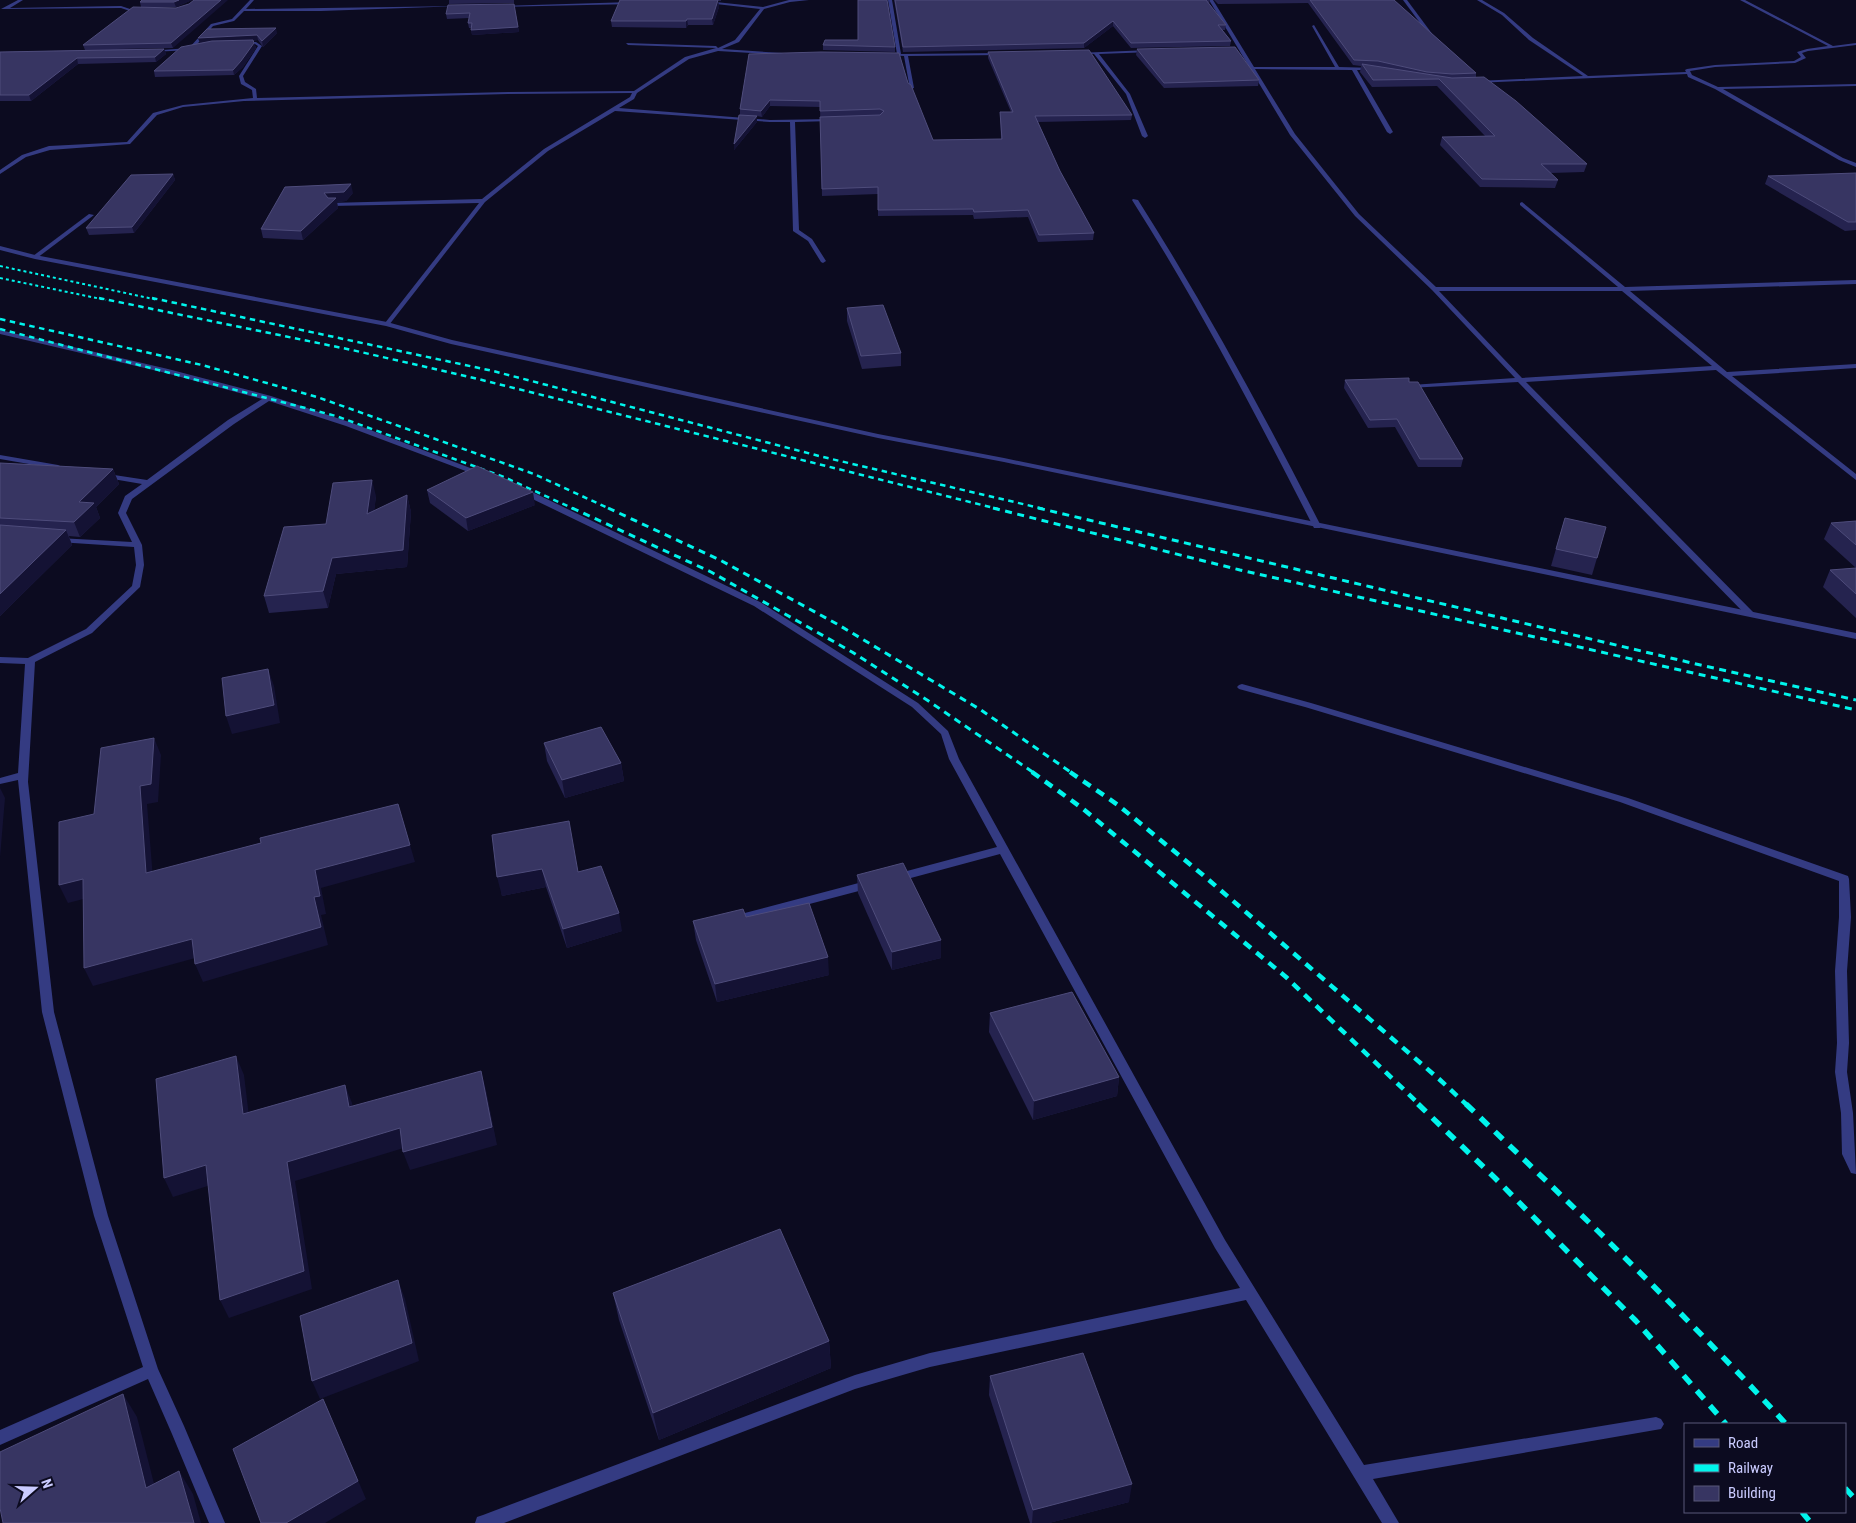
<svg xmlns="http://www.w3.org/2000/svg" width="1856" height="1523" font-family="'Roboto Condensed',sans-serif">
<rect width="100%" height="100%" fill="#0c0b20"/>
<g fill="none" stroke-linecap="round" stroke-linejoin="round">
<!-- service -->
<path fill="#343b82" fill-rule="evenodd" d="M1242,684L1311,703L1628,798L1848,876L1849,879L1851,917L1847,971L1849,1043L1847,1072L1853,1113L1856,1174L1851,1173L1842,1154L1841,1113L1835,1072L1837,1043L1835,971L1839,917V881L1620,802L1305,707L1239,689L1237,687L1239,685Z"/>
<!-- minor -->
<g fill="#343b82" fill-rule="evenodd">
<path d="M18,0H23L10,8L121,6L130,9L144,10L130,11L121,8L1,9Z"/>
<path d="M250,0H254L246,9L462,6L321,11H244L234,21L213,26L192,50L151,52L149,51L189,48L211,24L232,19Z"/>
<path d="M789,0H809L790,2L764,9L739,42L722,49L782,53L784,55L718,51L689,59L637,93L634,99L619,108L770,120L834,119L832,121L795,122L799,230L812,239L826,261L823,263L821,262L808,241L793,231L790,122H770L615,111L548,151L485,202L389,325H385V323L479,203L331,206L328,204L329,203L482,199L544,149L630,97L632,93L508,94L244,101L183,107L157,115L130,144L50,150L26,157L0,174V170L22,155L49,146L127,142L153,113L183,105L253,98L252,90L241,84L239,76L258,46L255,44H241L243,42H256L262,46L243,76L245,82L256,89L257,98L508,92L634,91L685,57L716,48L628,45L626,43L716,46L718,48L735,40L760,9L707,3L706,1L763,7Z"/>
<path d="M888,0H892L901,54L1002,53L1004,54L1002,55L908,56L914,88L910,89L904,56L885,55L897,54Z"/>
<path d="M1209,0H1213L1254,67H1335L1312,26L1314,25L1339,67L1376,68L1374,70H1357L1393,132L1390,134L1387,132L1352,70L1255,69L1295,134L1359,214L1436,287H1618L1520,205V203L1522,202L1625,287L1856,280V284L1630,291L1727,372L1856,364V368L1732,376L1856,474V480L1716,370L1526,382L1753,612L1754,614L1753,616H1747L1518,382L1409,388V386L1411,385L1515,378L1432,290L1355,216L1290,135ZM1439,291H1622L1712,366L1522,378Z"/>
<path d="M1403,0H1407L1433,35H1429Z"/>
<path d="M1477,0H1482L1504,13L1533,38L1588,76L1686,72L1685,70L1687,69L1715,65L1794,61L1801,57L1797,52L1807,49L1828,46L1740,0H1745L1833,46L1856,43V45L1808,51L1802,53L1806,58L1795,63L1715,67L1690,71L1692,75L1718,87L1856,84V86L1723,89L1843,158L1856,163V167L1839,160L1715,89L1688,77L1687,74L1475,83L1477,81L1583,76L1529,40L1502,15Z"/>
<path d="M632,2L633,4L502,7L500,6Z"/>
<path d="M1150,50L1152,52L1099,54L1130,94L1148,136L1145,138L1142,136L1126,94L1094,54L1077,53Z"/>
<path d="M1133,199L1138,200C1205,305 1264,415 1321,526L1320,528H1314L1313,526C1256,415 1199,305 1132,200Z"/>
<path d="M89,214L94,215L37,258H33V256Z"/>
<path d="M0,330L168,369L271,396L352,423L486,474L482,476H479L346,426L269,401L234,424L132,499L126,513L142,545L144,565L140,587L92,633L35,662L28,782L54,1012L108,1216L158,1369L184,1426L225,1523H209L172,1434L148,1379L0,1445V1430L143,1367L94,1216L42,1012L18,780L0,784V778L18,773L25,664L0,663V657L28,658L86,629L132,586L136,565L134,547L58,542L54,540L58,538L132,542L118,513L125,496L142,484L101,477V473L147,480L228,420L262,399L166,373L0,334Z"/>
<path d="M0,455L58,465L62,467L58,469L0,459Z"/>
<path d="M520,489H526L760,602L918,703L948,731L959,759L1225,1240L1364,1465L1656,1417L1661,1419L1664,1424L1661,1429L1373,1479L1399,1523H1382L1246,1300L930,1367L855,1389L504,1523H475L477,1517L483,1515L855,1375L930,1353L1240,1288L1215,1248L1000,854L896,882L892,881L891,878L892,875L997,847L949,759L941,734L912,707L754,606L520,493Z"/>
<path d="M870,880L874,881L875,884L874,887L741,922L737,921L735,918L737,915L741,914Z"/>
</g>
<!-- tertiary -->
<path fill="#343b82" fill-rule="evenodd" d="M0,246L35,255L387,322L452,340L878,434L1004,458L1856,633V639L1004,462L878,438L451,344L386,326L35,259L0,250Z"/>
<!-- rail-far4 -->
<g stroke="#00f5ec" stroke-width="2" stroke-dasharray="3 3" stroke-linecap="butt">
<path d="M0,266L158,300"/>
<path d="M0,278L106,300"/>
</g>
<!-- rail-far3 -->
<g stroke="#00f5ec" stroke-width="2.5" stroke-dasharray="5.5 4.5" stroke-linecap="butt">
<path d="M99,298L352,350L478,379L998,509"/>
<path d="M152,298L493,371L823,457L1044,509"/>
<path d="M0,319L202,365L317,397L534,474L610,509"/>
<path d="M0,329L336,416L504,477L574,509"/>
</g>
<!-- rail-far2 -->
<g stroke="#00f5ec" stroke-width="3" stroke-dasharray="7 5.5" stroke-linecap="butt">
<path d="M572,508L711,572L852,652L927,700L1034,773"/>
<path d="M608,508L720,560L837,624L981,710L1072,773"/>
<path d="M993,508L1240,570L1856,710"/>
<path d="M1038,508L1696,664L1856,700"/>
</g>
<!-- rail-far1 -->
<g stroke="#00f5ec" stroke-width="4.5" stroke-dasharray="9 7" stroke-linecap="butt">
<path d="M1032,772L1082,808L1286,977L1420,1105"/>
<path d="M1070,772L1118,805L1203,875L1439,1079L1467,1105"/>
</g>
<!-- rail -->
<g stroke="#00f5ec" stroke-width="5.5" stroke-dasharray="11 9" stroke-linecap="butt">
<path d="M1418,1104L1495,1178L1636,1321L1726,1424"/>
<path d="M1466,1104C1575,1208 1684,1313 1786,1424"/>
<path d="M1845,1488L1856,1500"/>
<path d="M1802,1512L1811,1523"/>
</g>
</g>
<!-- wall -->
<g fill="#25234f">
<path d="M192,0L176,7H141L140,2Z"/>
<path d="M449,0H514V3L449,4Z"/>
<path d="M620,0H721V1H718L719,7L713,25H688L686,28L612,27L611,21Z"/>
<path d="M894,0H1210L1209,4L1226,25L1225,30H1222L1231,41L1230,46L1131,48L1113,26L1084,48L903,52Z"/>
<path d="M1214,0H1394L1476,73V77L1587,164L1584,172L1550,173L1558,180L1555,188L1480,187L1440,145L1442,137L1485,136L1437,86L1372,87L1360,72L1361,66L1353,65L1308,3L1218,4Z"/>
<path d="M514,4L519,32L472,35L471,28H469L468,23L469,18L447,19L446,14Z"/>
<path d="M176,8L173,48L117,49H164L166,54L156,62L78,64L31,101H0V52L85,50L83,45Z"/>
<path d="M277,33L263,47L258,40L250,41L254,43L256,48L243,67L234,75L155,77L154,71L200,43L198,38Z"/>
<path d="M858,40L895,47V52L823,50V45Z"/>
<path d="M1137,49L1259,80L1258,86L1164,88L1136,55Z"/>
<path d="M988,52L1132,115L1131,120L1038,122L1060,171L1094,233L1093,240L1038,242L1028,217L974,219L973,215L878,216V194L822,196L820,107L770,106L762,117L757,116V122L734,150V144L740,115V109L749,54L908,83L933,140L1001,139L1000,112H1011L988,58Z"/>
<path d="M1856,173V230L1845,231L1765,184L1768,176Z"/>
<path d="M173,174L175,180L134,233L89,235L86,228Z"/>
<path d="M353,193L346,201L337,202L338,208L303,240L263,238L261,229Z"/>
<path d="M847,308L901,353V366L862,369L847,321Z"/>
<path d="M1345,380L1409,382L1463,459L1461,467H1418L1395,427L1368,428L1344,388Z"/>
<path d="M0,463L113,469L119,484L96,507L100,518L80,537L69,536L72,545L0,616Z"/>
<path d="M427,490L535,505L468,531L430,503Z"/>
<path d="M407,495L411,512L407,567L336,574L328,608L269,613L264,596L326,524L376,496L374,511Z"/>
<path d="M1565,518L1597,558L1592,575L1551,566Z"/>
<path d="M1856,521V618L1823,587L1830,570L1856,568L1824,539L1831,523Z"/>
<path d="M544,743L621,763L624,781L565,798L547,761Z"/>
<path d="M492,835L578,872L622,931L567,948L546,887L502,896Z"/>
<path d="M857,875L941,958L892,970L858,893Z"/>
<path d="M746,917L829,975L717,1002L696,940L693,921Z"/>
<path d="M990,1013L1119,1077L1117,1096L1033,1120L989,1032Z"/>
<path d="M613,1293L829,1341L831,1368L659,1440L619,1320Z"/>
<path d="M990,1376L1129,1502L1049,1523H1030L989,1395Z"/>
</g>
<!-- shaded-wall -->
<g fill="#141234">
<path d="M179,0H192L176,7L174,2Z"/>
<path d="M221,0H228L173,48L171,43Z"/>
<path d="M718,0L719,7L713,25L712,19Z"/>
<path d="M687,19L688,25L686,28V21Z"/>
<path d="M1113,21V26L1084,48V43Z"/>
<path d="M518,27L519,32L472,35L471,30Z"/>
<path d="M276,28L277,33L263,47L262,41Z"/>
<path d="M257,35L258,40L200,43L198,38Z"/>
<path d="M254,43L256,48L243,67L234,75L233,70Z"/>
<path d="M164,49L166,54L156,62L155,57Z"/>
<path d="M77,58L78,64L31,101L29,95Z"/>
<path d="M770,100V106L762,117L761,111Z"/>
<path d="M757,116V122L734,150V144Z"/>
<path d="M173,174L175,180L134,233L132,227Z"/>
<path d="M351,184L353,193L346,201L337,202L338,208L303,240L301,231L327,203L324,193Z"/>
<path d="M113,469L119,484L96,507L100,518L80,537L74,522L79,502Z"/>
<path d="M372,480L376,496L372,531L367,514Z"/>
<path d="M533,492L535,505L468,531L466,518Z"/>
<path d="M407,495L411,512L407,567L336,574L328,608L323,591L332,558Z"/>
<path d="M66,530L72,545L0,616V594Z"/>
<path d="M268,669L274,686L280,723L232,734L226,716Z"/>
<path d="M154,738L161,755L158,802L147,804L154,891L146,873L140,786Z"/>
<path d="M621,763L624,781L565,798L562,780Z"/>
<path d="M0,788L5,798L0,857Z"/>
<path d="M410,845L415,862L321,888L326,914L321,915L328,945L203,982L195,964L314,897L315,870Z"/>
<path d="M542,869L546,887L502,896L497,877Z"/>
<path d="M83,879L91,897L68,903L59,885Z"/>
<path d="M619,913L622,931L567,948L563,929Z"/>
<path d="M192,939L199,957L93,986L84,968Z"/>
<path d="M941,940V958L892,970V952Z"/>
<path d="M828,957L829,975L717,1002L715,984Z"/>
<path d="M236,1056L244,1075L251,1133L243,1114Z"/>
<path d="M481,1071L486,1090L497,1145L410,1170L403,1152Z"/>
<path d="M1119,1077L1117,1096L1033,1120L1034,1101Z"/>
<path d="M345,1085L352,1103L356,1126L349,1107Z"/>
<path d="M400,1128L407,1147L295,1181L312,1289L229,1318L220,1300L287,1162Z"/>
<path d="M206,1165L214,1184L173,1197L164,1178Z"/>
<path d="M398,1280L405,1299L419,1361L320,1399L312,1381Z"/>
<path d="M829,1341L831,1368L659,1440L653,1413Z"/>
<path d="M123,1394L137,1417L161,1511L146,1488Z"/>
<path d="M323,1399L366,1499L325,1523H286Z"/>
<path d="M179,1471L193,1494L201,1523H194Z"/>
<path d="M1132,1484L1129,1502L1049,1523H1032L1033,1510Z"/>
</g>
<!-- building -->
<g fill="#373562" stroke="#4e4c7b">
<path d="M142,0H179L174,2H140Z"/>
<path d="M194,0H221L171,43L83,45L133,7L176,8L189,4Z"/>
<path d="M620,0H718L712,19H687L686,21H611Z"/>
<path d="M858,0H887L895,47L823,45L825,40H858Z"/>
<path d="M895,0H1206L1226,25H1218L1231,41L1131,43L1113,21L1084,43L903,47Z"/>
<path d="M1310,0H1394L1476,73L1452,74L1427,72L1378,61L1354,60Z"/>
<path d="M514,4L518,27L471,30L472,23H468L470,13L446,14L448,5Z"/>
<path d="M276,28L262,41L257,35L198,38L207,29Z"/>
<path d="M253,40L254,43L241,61L233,70L154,71L181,47L212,41Z"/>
<path d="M1235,47L1259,80L1164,83L1137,49Z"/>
<path d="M164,49L155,57L77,58L29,95H0V52Z"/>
<path d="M1089,50L1132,115L1035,116L1060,171L1094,233L1039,235L1028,210L974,212L973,209L878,210V187L822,189L820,117L880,115L884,111L880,109L820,111V101L770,100L761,111L740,109L749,54L821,52L899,53L908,83L911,85L933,140L1002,139L1000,112H1013L988,52Z"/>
<path d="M1362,64L1452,78L1484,77L1516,101L1587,164H1541L1558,180L1482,179L1442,137L1495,136L1439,79L1373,80Z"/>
<path d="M739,115L757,116L734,144Z"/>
<path d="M1856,173V222H1848L1768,176Z"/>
<path d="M173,174L132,227L86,228L131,175Z"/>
<path d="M351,184L344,192L324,193L328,198H336L301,231L261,229L285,187Z"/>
<path d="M883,305L901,353L861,356L847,308Z"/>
<path d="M1409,378V382H1418L1463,459H1420L1397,419L1370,420L1345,380Z"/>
<path d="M0,463L113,469L79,502L94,503L74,522L0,518Z"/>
<path d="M477,466L533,492L466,518L427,490Z"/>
<path d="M372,480L367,514L407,495L403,550L332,558L323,591L264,596L284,527L326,524L333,483Z"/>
<path d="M1565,518L1606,527L1597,558L1556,549Z"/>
<path d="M1856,521V545L1831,523Z"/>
<path d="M0,525L66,530L0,594Z"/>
<path d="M1856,568V594L1830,570Z"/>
<path d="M268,669L274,705L226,716L222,678Z"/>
<path d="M601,727L621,763L562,780L544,743Z"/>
<path d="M154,738L151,784L140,786L146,873L261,843L260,838L398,804L410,845L315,870L320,896L314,897L321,927L195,964L192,939L84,968L83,879L59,885V822L94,814L101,748Z"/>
<path d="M569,821L578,872L601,866L619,913L563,929L542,869L497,877L492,835Z"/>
<path d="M903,863L941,940L892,952L857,875Z"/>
<path d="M809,903L828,957L715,984L693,921L743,909L746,917Z"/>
<path d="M1072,992L1119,1077L1034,1101L990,1013Z"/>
<path d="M236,1056L243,1114L345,1085L349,1107L481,1071L492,1127L403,1152L400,1128L287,1162L304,1271L220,1300L206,1165L164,1178L156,1079Z"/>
<path d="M780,1229L829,1341L653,1413L613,1293Z"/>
<path d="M398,1280L412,1343L312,1381L300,1316Z"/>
<path d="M1083,1353L1132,1484L1033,1510L990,1376Z"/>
<path d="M123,1394L146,1488L179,1471L194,1523H3L0,1508V1452Z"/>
<path d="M323,1399L358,1481L286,1523H261L233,1449Z"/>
</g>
<!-- legend -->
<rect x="1684" y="1423" width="162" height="90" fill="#0c0b20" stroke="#585879"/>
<rect x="1694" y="1439" width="25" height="8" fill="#343b82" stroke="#585879"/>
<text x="1728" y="1448" font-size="15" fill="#cacbff">Road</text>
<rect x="1694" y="1464" width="25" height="8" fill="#00f5ec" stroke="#585879"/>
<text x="1728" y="1473" font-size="15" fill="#cacbff">Railway</text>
<rect x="1694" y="1486" width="25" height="15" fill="#373562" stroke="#585879"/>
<text x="1728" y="1498" font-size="15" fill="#cacbff">Building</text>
<!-- north arrow -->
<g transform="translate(35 1488) rotate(70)" stroke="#0c0b20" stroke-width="4" paint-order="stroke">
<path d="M0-4L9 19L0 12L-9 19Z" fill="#cacbff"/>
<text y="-8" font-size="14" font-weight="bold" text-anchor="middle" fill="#cacbff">N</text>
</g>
</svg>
